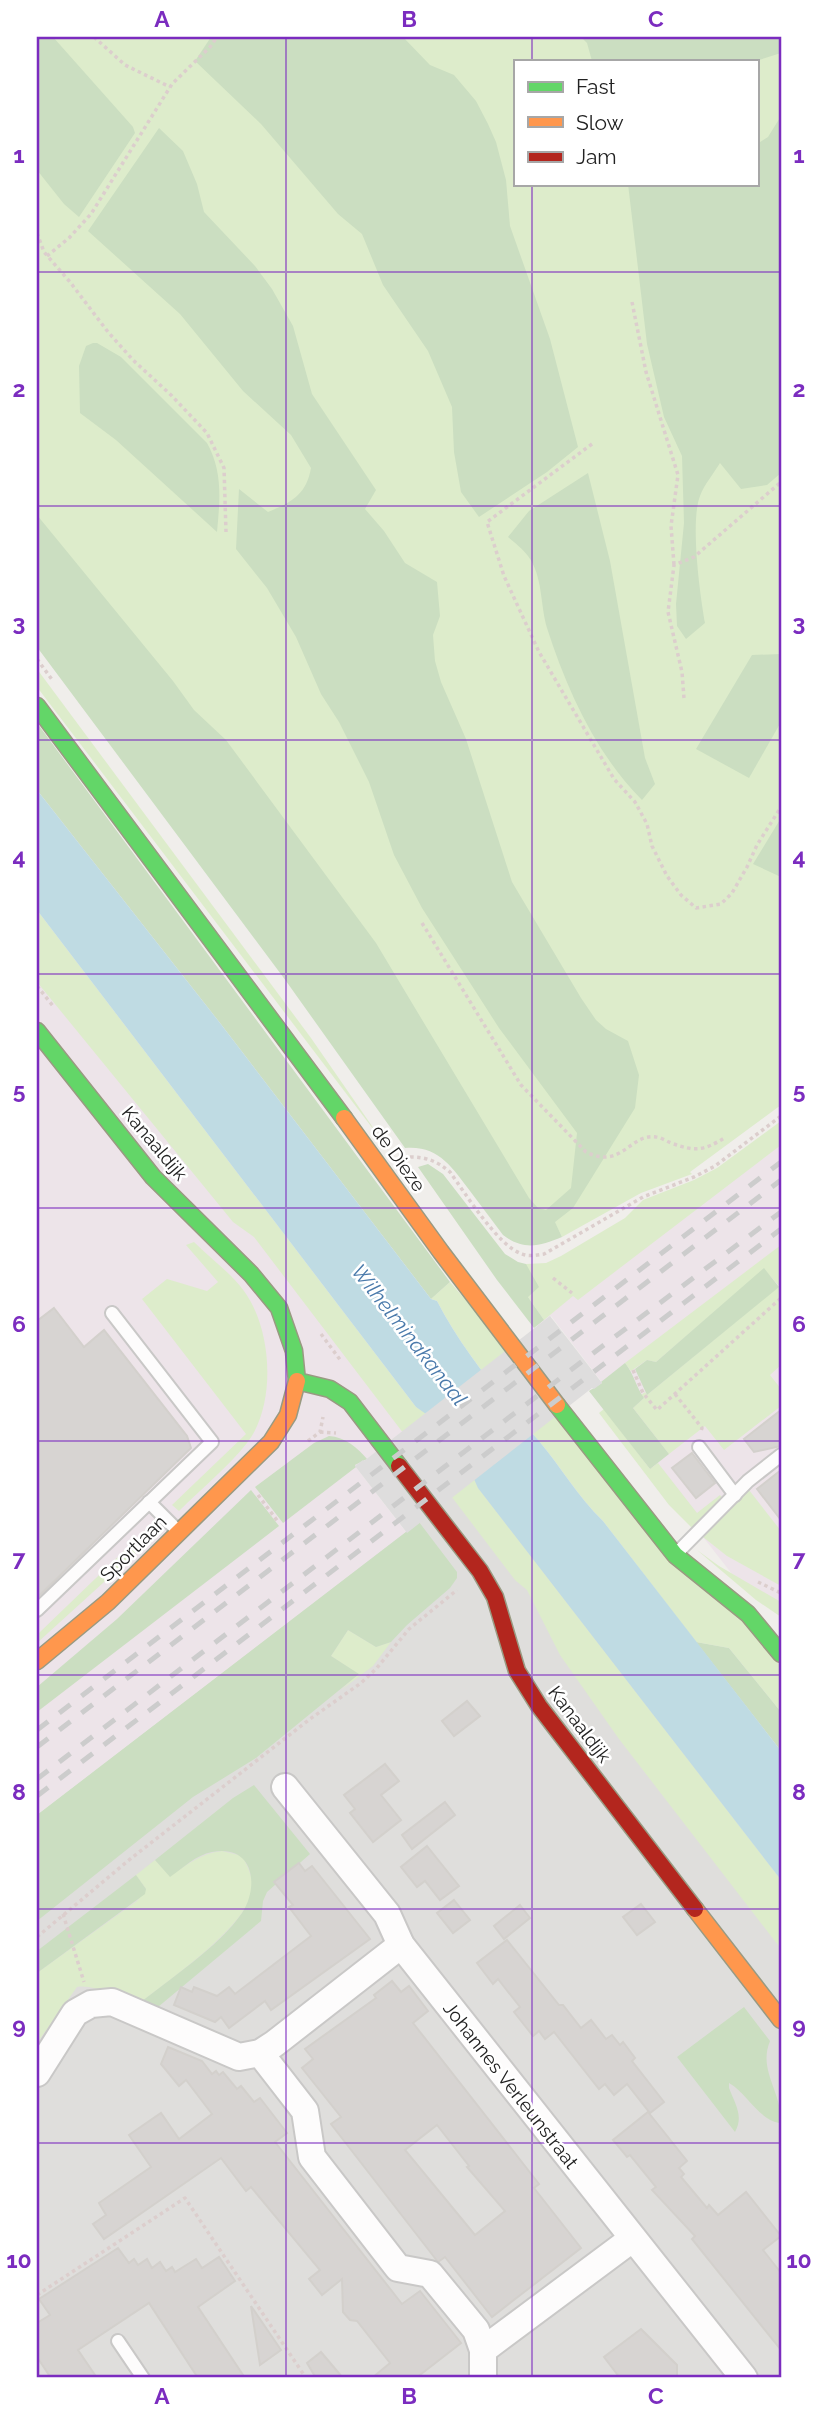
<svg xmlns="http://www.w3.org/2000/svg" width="818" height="2415" font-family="Raleway,sans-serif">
<rect width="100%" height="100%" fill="#f0eeeb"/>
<!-- residential -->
<path fill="#dfdedc" d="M474,1479L781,1880V2378H37V1815Z"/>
<!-- industrial -->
<g fill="#ede4e9">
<path d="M37,910L416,1407L426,1413L364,1462L355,1466L406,1532L37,1815Z"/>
<path d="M781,1123V1613L739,1583L589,1391L602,1383L601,1381L551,1316L538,1327L528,1313L665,1219Z"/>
</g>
<!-- grass -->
<g fill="#ddeccb" fill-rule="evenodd">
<path d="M37,37H781V1105L690,1172L692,1174L641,1193L562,1237L555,1223L540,1235L37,593ZM515,61H757V184H515Z"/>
<path d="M37,669L311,1038L383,1142L37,687Z"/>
<path d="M37,910L416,1407L426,1413L474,1479L478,1488L781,1880V1949L619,1739L560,1655L527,1590L515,1580L254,1237L233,1222L37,982Z"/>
<path d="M781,1121V1145L578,1300L573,1296L544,1320L528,1297L526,1264L546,1263L561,1256L625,1218L643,1200L694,1180L717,1168Z"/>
<path d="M194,1242C210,1258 231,1273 244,1291C272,1329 277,1404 247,1443C228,1467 201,1489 179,1511L172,1505L246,1434L142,1299L167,1279L207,1291L218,1282L186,1245Z"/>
<path d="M781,1245V1365L770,1375L781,1389V1406L724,1450L705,1426L669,1454L633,1408L644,1398L641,1395L645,1392L647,1395L779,1286L764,1269L656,1362L647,1360L631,1371L625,1363Z"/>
<path d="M450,1282L781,1663V1712L729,1648L696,1642L603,1521C578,1497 561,1467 539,1441C503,1399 462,1350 437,1301L431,1299Z"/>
<path d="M604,1409L650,1469L658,1463L697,1513L720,1495L723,1499L692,1528L669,1505L599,1413Z"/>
<path d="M749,1490L781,1531V1586L727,1556L703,1537Z"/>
<path d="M152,1524L159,1532L37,1643V1631L39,1633Z"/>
<path d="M697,1550L719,1566L781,1602V1617L756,1600Z"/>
<path d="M348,1630L376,1647L391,1642L373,1666L341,1690L358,1674L331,1656Z"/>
<path d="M222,1851L242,1856C248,1867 254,1879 252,1892C245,1928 165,1983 136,2006C118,1999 96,1984 77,1987L37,2043V1973L137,1901L146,1889L136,1875L155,1860L170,1876C187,1865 201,1853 222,1851Z"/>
</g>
<!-- forest -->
<g fill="#cbdec1">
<path d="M37,37H53L133,127L135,133L79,217L64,204L37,170Z"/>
<path d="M211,37H403L430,65L454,75L476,101L488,124L496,142L506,180L510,226L550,339L578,447L547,472L479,517L461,492L454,452L452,407L428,351L383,285L362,234L338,214L261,124L195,61Z"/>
<path d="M581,37H781V53L756,61H592L587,43Z"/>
<path d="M781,116V473L767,485L741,489L720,463C714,473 704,485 700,496C690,522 700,595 705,623L686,639L677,626L676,604L684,523L682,456L664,417L647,344L628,184H757V144L768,137Z"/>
<path d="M159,128L183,151L197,184L204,212L255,266L272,289L293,326L312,394L376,490L365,509L384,531L405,563L437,582L440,616L433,635L435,661L441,682L466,739L512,882L581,998L596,1020L606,1029L628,1041L639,1075L635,1108L573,1208L555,1222L562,1237C540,1246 524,1251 503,1235C492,1220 481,1206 470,1191C452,1167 438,1145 405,1148L286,981L37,647V515L173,681L194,710L226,740L376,943L529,1198L538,1208L546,1210L571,1188L577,1133L499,1028L422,908L394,855L369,782L339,722L321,694L296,637L267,588L236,549L239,489L268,512C292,502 306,495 311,468L291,435L243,391L180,314L88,231Z"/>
<path d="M93,343H97L121,357L207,443C223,472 220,500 217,532L116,440L80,413L79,366L86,346Z"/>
<path d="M588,473L610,561L645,758L655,784L642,800C596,754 567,690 547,628C540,604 543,576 528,556C523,549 515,543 508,537L529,511Z"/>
<path d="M781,654V722L749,778L696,749L752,655Z"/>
<path d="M37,723L450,1282L431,1299L220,1023L37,790Z"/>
<path d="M781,818V877L753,864Z"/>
<path d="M428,1164L443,1174L505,1254L518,1262L526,1264L539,1287L528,1297L544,1320L534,1328L497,1280L418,1167Z"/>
<path d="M764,1268L779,1287L647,1395L635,1369L647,1360L656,1362Z"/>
<path d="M625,1363C634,1374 636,1387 644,1398L633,1408L669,1454L650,1469L589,1391L602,1383L601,1382Z"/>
<path d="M329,1436C345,1437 358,1448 367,1459L355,1465L356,1467L283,1523L255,1487L314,1443Z"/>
<path d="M251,1490L279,1526L37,1712V1687L117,1619Z"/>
<path d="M419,1522L457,1572V1578L450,1588L407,1625L391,1642L376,1647L348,1630L331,1656L359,1674L256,1758L193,1797L37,1921V1815Z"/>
<path d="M696,1642L729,1648L781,1712V1751Z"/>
<path d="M254,1785L310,1854L267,1892L263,1901L261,1921L152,2012L136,2006C168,1980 219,1947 242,1913C260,1885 253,1844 212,1852C196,1855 183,1868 170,1877L155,1860L233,1798Z"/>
<path d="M136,1875L146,1889L145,1894L37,1973V1951Z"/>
<path d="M744,2007L770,2041C758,2070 781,2091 781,2121L779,2123C757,2118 748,2094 729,2083V2088C735,2104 744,2116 735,2132L677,2057Z"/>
</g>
<!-- water -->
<path fill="#bfdbe3" d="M37,790L220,1023L431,1299L437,1301C462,1350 503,1399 539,1441C561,1467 578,1497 603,1521L781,1751V1880L478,1488L474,1479L426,1414L416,1407L37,910Z"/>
<!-- pier -->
<path fill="#dedddd" d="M550,1316L602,1383L594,1389L592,1388L407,1533L355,1466L363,1460L364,1461Z"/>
<!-- building -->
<g fill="#d7d4d2" stroke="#d3d0cc" stroke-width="2" fill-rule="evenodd">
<path d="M54,1308L84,1347L104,1330L187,1436L191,1448L37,1598V1321Z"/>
<path d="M781,1410V1446L754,1452L744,1439Z"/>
<path d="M692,1453L715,1483L696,1498L672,1468Z"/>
<path d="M781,1470V1520L757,1489Z"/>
<path d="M467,1701L480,1716L454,1736L442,1721Z"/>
<path d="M385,1764L399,1781L381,1795L401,1820L373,1842L350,1813L355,1809L344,1795Z"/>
<path d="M445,1802L455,1815L412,1849L402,1835Z"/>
<path d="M427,1846L459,1886L440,1900L425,1881L417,1887L401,1867Z"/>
<path d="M299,1863L305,1871L312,1866L370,1939L271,2010L265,2001L229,2028L221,2017L215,2022L174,2005L181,1987L192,1992L194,1987L217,1996L229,1987L235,1994L311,1936L289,1907L293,1905L274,1882Z"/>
<path d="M454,1900L470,1920L453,1933L437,1913Z"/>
<path d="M641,1904L655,1922L637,1935L623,1917Z"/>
<path d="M520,1905L530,1918L504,1939L494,1926Z"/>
<path d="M507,1940L559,2005H563L581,2028L591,2020L606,2039L612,2035L620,2045L623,2042L635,2058L632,2061L664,2102L650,2113L627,2084L614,2095L605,2084L599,2089L554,2032L545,2039L539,2031L533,2036L514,2012L520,2007L498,1979L493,1984L477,1963Z"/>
<path d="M392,1981L401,1992L409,1986L428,2011L413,2023L539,2184L534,2188L581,2248L492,2317L445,2257L438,2262L331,2124L341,2117L302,2068L313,2059L305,2049L376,1998L374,1995ZM437,2125L469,2166L467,2167L505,2211L475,2235L405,2150Z"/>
<path d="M168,2047L202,2061L212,2074L216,2071L219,2075L223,2072L237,2089L241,2086L254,2102L260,2098L287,2133L275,2142L402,2304L420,2291L461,2343L416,2378H372L390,2363L357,2321L350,2320L343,2312L342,2279L322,2295L309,2279L320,2270L251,2187L246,2191L221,2158L104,2239L93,2224L106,2215L99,2203L151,2167L129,2135L161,2113L179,2139L212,2114L186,2080L179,2086L161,2064Z"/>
<path d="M648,2112L687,2161L679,2168L684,2174L681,2177L707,2208L709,2205L718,2215L746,2192L781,2236L763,2250L781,2273V2350L692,2239L695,2236L652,2190L656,2187L630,2155L627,2157L613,2140Z"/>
<path d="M118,2248L129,2263L134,2259L138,2265L147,2259L152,2268L160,2262L166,2271L172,2267L175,2272L196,2259L202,2268L219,2257L235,2281L198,2307L245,2378H198L149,2303L78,2350L97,2378H51L37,2357V2323L50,2315L39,2299Z"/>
<path d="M251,2306L281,2350L260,2365Z"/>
<path d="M641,2329L677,2365V2378H620L604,2357Z"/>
<path d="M321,2352L343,2378H316L307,2363Z"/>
</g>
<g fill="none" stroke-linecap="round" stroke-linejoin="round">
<!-- lane casing -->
<g stroke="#c9c8c7" stroke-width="16">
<g id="lane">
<path d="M699,1447L735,1495"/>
<path d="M149,1502L176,1529"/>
<path d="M677,1553L748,1481L781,1455"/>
<path d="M37,1610L212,1442L112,1313"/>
<path d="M118,2341L143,2378"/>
</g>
</g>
<!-- street casing -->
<g stroke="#c9c8c7" stroke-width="30">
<g id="street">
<path d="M285,1787L387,1914L401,1945L744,2378"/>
<path d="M260,2053L305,2111L312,2157L398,2268L430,2274L476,2330L483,2350"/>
<path d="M37,2073L75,2013L91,2004L112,2002L239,2057L260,2053L274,2044L401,1945"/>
<path d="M483,2378V2350L632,2239"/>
</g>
</g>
<!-- fast casing -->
<g stroke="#999a82" stroke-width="19">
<g id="fast">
<path d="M37,706L344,1118"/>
<path d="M37,1031L153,1177L251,1274L279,1308L294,1351L297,1381L330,1389L350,1402L399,1466"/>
<path d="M557,1405L675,1555L748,1614L781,1654"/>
</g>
</g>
<!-- slow casing -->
<g stroke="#999a82" stroke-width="19">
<g id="slow">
<path d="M344,1118L441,1252L557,1405"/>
<path d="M37,1661L108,1602L271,1442L288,1415L297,1381"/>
<path d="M695,1909L781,2020"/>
</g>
</g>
<!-- jam casing -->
<g stroke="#999a82" stroke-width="19">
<path id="jam" d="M399,1466L480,1571L495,1597L517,1671L539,1706L695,1909"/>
</g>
<!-- path -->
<g stroke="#dccecd" stroke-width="3.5" stroke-dasharray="3.5 3.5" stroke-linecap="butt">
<path d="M94,37L125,65L170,87"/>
<path d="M37,233L44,252L70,282L108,332L133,360L171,395L207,433L224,468L226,532"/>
<path d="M47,256L69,238L91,214L172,84L210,47L217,37"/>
<path d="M632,302L646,372L678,475L671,526L674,565"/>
<path d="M592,444L487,522L504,576L539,652L614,779L635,802L647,824L652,846L667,876L681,895L696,908L721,904L732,893L747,867L757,845L781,807"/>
<path d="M37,659L53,681"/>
<path d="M684,698L682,672L668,612L674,565L694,557L781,482"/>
<path d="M422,923L521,1085L586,1152C622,1170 630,1133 656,1137C660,1137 666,1141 671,1143C696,1152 703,1151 726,1137"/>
<path d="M37,986L53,1006"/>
<path d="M410,1157C426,1157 437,1161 450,1172C465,1193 498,1246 522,1254C529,1257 537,1255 544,1254L643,1197L694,1177L715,1166L781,1116"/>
<path d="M553,1278L572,1293"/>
<path d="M321,1334L341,1361"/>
<path d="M633,1370L643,1393L657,1410L781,1298"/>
<path d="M675,1394L702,1428L701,1431"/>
<path d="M320,1432L336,1433"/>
<path d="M308,1441L320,1432L323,1417"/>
<path d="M258,1495L279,1523"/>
<path d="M758,1582L781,1593"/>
<path d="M63,1914L84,1982"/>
<path d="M37,1937L129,1860L310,1719L361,1683L376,1669L409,1629L457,1590"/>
<path d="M37,2295L185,2198L304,2375L300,2378"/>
</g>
<!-- lane -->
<use href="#lane" stroke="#fdfcfc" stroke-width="12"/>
<!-- street -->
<use href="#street" stroke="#fdfcfc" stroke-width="26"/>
<!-- fast -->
<use href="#fast" stroke="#63d668" stroke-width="16"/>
<!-- slow -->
<use href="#slow" stroke="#ff974d" stroke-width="16"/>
<!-- jam -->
<use href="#jam" stroke="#b3261e" stroke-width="16"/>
<!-- rail -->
<g stroke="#ccc" stroke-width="5" stroke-dasharray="14 14" stroke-linecap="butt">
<path d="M37,1730L781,1162"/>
<path d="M37,1747L781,1180"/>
<path d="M37,1779L584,1360L781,1212"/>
<path d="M37,1796L781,1229"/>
</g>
</g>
<!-- grid -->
<path fill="none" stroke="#7b2cbf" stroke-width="2" stroke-opacity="0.55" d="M286,37V2378M532,37V61M532,184V2378M37,272H781M37,506H781M37,740H781M37,974H781M37,1208H781M37,1441H781M37,1675H781M37,1909H781M37,2143H781"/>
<g text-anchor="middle" stroke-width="5" stroke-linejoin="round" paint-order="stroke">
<!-- street labels -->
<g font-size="19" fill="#222" stroke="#fff">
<text transform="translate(155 1143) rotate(50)" y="7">Kanaaldijk</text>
<text transform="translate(399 1158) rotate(54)" y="7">de Dieze</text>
<text transform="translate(133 1548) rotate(-45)" y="7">Sportlaan</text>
<text transform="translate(580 1724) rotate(53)" y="7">Kanaaldijk</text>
<text transform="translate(511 2085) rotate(52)" y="7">Johannes Verleunstraat</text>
</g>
<!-- water labels -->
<g font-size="21" font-style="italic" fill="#4a7aab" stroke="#fff">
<text transform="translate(409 1335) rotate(52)" y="7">Wilhelminakanaal</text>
</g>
</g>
<!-- border -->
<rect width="818" height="2415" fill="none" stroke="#ffffff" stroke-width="77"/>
<!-- legend -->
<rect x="514" y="60" width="245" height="126" fill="#ffffff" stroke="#a7a7a7" stroke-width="2"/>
<rect x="528" y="82" width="35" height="10" fill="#63d668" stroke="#a7a7a7" stroke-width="2"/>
<text x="576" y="94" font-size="21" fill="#222222">Fast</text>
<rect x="528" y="117" width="35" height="10" fill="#ff974d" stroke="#a7a7a7" stroke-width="2"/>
<text x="576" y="130" font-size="21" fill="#222222">Slow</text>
<rect x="528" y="152" width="35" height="10" fill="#b3261e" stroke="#a7a7a7" stroke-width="2"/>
<text x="576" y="164" font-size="21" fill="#222222">Jam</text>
<rect x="38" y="38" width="742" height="2338" fill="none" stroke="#7b2cbf" stroke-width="2.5"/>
<g font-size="23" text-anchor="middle" font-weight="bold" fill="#7b2cbf">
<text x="162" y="27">A</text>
<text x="409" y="27">B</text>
<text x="656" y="27">C</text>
<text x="19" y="163">1</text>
<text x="799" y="163">1</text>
<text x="19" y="397">2</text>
<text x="799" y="397">2</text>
<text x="19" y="631">3</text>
<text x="799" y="631">3</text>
<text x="19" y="865">4</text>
<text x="799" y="865">4</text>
<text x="19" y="1099">5</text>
<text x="799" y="1099">5</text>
<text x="19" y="1332">6</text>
<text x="799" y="1332">6</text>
<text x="19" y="1566">7</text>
<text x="799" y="1566">7</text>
<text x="19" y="1800">8</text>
<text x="799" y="1800">8</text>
<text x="19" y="2034">9</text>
<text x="799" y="2034">9</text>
<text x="19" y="2268">10</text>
<text x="799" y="2268">10</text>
<text x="162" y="2404">A</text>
<text x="409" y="2404">B</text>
<text x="656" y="2404">C</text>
</g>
</svg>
